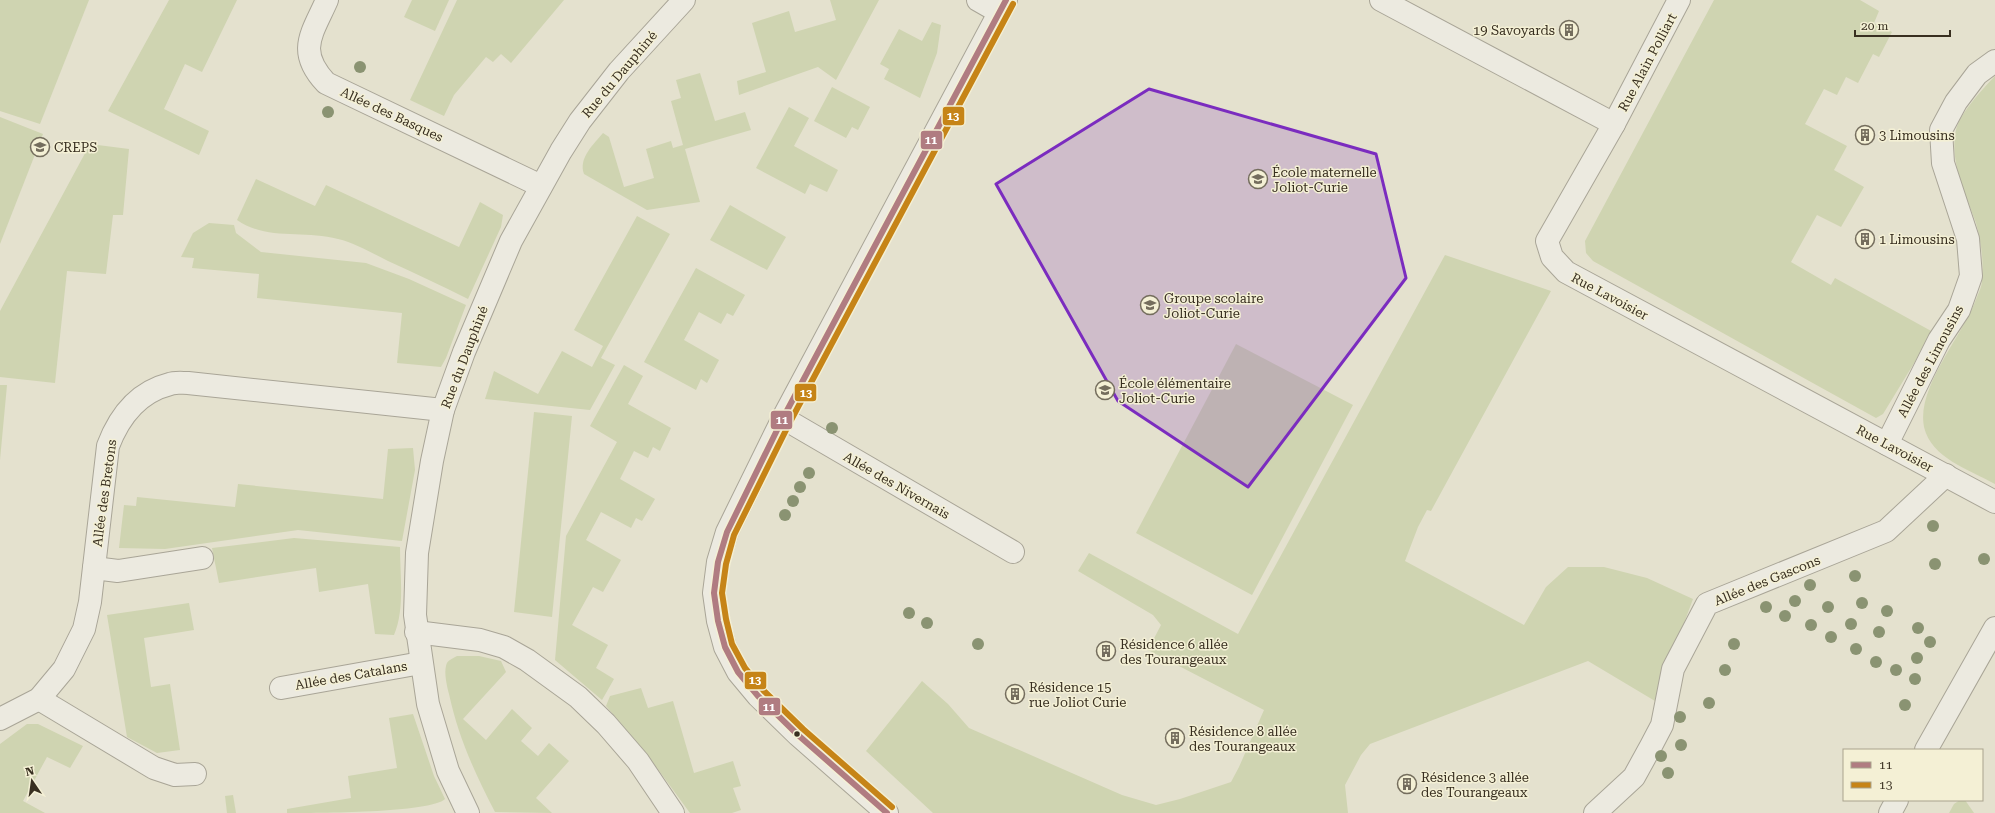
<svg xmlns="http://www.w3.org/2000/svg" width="1995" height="813" font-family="'Roboto Serif',serif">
<rect width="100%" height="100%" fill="#e4e1ce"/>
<!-- green -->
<g fill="#cfd4b1">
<path d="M0,0H89L40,124L0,111Z"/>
<path d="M169,0H237L202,72L185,64L164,109L209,131L199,155L108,111Z"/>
<path d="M412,0H449L435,31L404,17Z"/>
<path d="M457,0H564L511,63L501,54L493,62L486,57L454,95L444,116L410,100Z"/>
<path d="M830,0H879L836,80L818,67L739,95L737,81L766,72L752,23L789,11L795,32L836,20Z"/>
<path d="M1714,0H1860L1879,11L1874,23L1892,32L1879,57L1873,54L1858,83L1846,77L1837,95L1824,89L1805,124L1847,146L1834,170L1864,187L1841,227L1817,215L1791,262L1831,285L1835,278L1933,332L1883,414L1876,418L1593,261L1586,253L1585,241Z"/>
<path d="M932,22L941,25L937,53L920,98L884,79L889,69L880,64L899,29L922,41Z"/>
<path d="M700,73L715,121L745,112L751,130L685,149L700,202L647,210L584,174C578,158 594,144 603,133L609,137L624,187L654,178L646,149L671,141L673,148L683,145L671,101L681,98L676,80Z"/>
<path d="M1995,76V484C1970,470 1931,458 1924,427C1916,387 1963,336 1977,297C1979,292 1982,286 1982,280C1984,261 1981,242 1976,223C1966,194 1949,162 1956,130C1960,113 1983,89 1995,76Z"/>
<path d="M832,87L870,107L858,130L852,127L846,138L814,121Z"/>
<path d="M789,107L809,118L794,146L838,170L827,192L810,184L805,194L756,168Z"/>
<path d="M0,117L43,134L0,244Z"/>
<path d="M90,144L129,149L123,215H113L106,274L67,271L55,383L0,377V311Z"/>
<path d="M256,179L315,206L326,185L459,247L480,202L503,215L501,227L468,299C442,286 415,273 388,261C372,253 355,243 338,239C303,230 267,241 237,220Z"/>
<path d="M730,205L786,237L767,270L710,240Z"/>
<path d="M637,216L670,234L601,358L615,365L590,410L485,399L494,371L538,394L562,351L592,367L603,346L574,330Z"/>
<path d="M209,223L234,225L236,233L261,252L366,263L409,279L466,305L446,358L441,367L397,363L402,313L257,298L259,274L192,268L194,258L181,257L193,233Z"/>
<path d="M1445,255L1551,291L1431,511L1427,510L1418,527L1405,561L1524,625L1546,587L1568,567H1604L1647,578L1693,599L1655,701L1588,661L1370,744L1361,755L1345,785L1348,813H933L866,751L922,681L948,704L969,728L1122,795L1156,805L1180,799L1231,782L1239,767L1264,710L1148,650L1161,625L1153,615L1078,571L1089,553L1238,634Z"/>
<path d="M696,268L745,295L733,316L727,313L721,324L699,312L684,340L719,360L707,383L701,379L696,390L644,362Z"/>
<path d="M1236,344L1353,405L1252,595L1136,533Z"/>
<path d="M624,365L643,376L628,404L671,428L660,451L653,447L648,458L634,451L620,479L655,499L642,521L636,518L631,528L601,512L586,540L621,560L603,592L593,587L572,625L608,645L596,668L614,679L602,700L555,660L566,536L617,442L590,426Z"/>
<path d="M0,385H7L0,460Z"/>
<path d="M534,412L572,416L552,617L514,612Z"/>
<path d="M413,448L415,470L402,541L298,530L165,549L119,548L124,505L136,506L137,497L235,507L238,484L383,499L388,449Z"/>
<path d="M294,538L400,547C400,576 405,609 394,635L375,634L368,584L319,592L316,568L219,583L212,548Z"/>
<path d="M189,603L194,630L144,638L151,687L170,684L180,750L157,753L127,737L107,615Z"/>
<path d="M457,656H479L501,661L506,672L463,719L486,740L512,709L532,728L521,741L538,756L549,743L569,761L536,798L552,813L495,812C475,774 458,736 449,694C447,686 444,674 446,666C447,660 452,659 457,656Z"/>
<path d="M641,688L648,708L673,701L694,773L733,761L741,786L733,788L741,810L732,813H690L646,753L606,706L610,696Z"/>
<path d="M413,714L434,776L445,799C431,813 315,813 287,813V809L351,798L348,776L397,768L389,718Z"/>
<path d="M27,724H38L83,746L70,768L47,757L23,801L45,813H0V744Z"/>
<path d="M233,795L236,813H227L225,796Z"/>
<path d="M1960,800H1965L1974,813H1949L1954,804Z"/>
</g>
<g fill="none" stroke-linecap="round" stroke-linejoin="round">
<!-- minor casing -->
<g stroke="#a9a597" stroke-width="24">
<g id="minor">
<path d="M327,0C312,34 296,51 326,83L541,186"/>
<path d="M978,0L999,12"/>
<path d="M1381,0L1614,124L1547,241L1552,257L1566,272L1995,502"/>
<path d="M1614,124L1679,0"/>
<path d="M783,418L1013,552"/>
<path d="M1887,444L1939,340L1959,310L1971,276L1968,239L1943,163L1941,130L1956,102L1977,74L1995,61"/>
<path d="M94,568L118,571L202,558"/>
<path d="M416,632L480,640L504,647L527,660L578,697L606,724L638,761L673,813"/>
<path d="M281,688L421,663"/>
<path d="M39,699L154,768L175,775L195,774"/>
<path d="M0,719L39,699L64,669L84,629L90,602L108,446C119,417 138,392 170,384C175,382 182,383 188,383L443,410"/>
<path d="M1926,750L1995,628"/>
<path d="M468,813L448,771L428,704L415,615L417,553L432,461L443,410L464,352L511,241L561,151L580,121L619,71L684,0"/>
<path d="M887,813L798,735L758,696L738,672L725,647L718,621L714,593L718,562L727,532L783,418L1006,0"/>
<path d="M1595,813L1634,777L1651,746L1662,725L1673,669L1707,604L1886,531L1946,475"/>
<path d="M1890,813L1897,800"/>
</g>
</g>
<!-- minor -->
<use href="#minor" stroke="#eceae0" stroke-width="22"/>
<!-- bus-1 casing -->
<g stroke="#f4f0d5" stroke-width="9">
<path id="bus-1" d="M887,813L798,735L758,696L738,672L725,647L718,621L714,593L718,562L727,532L783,418L1006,0"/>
</g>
<!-- bus-2 casing -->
<g stroke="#f4f0d5" stroke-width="9">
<path id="bus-2" d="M892,807L803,729L764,691L745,668L732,644L726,619L722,593L726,564L734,535L790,422L1013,4"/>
</g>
<!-- bus-1 -->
<use href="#bus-1" stroke="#b07c81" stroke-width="6"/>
<!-- bus-2 -->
<use href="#bus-2" stroke="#c68417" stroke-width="6"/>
</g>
<!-- trees -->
<g fill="#8a9372">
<circle cx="360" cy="67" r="6"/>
<circle cx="328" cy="112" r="6"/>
<circle cx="832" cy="428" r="6"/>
<circle cx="809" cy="473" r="6"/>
<circle cx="800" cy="487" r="6"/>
<circle cx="793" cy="501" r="6"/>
<circle cx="785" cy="515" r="6"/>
<circle cx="1933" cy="526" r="6"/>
<circle cx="1984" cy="559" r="6"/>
<circle cx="1935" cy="564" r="6"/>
<circle cx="1855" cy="576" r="6"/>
<circle cx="1810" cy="585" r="6"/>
<circle cx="1795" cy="601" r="6"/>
<circle cx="1862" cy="603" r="6"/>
<circle cx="1766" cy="607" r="6"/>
<circle cx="1828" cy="607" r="6"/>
<circle cx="1887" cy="611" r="6"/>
<circle cx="909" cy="613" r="6"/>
<circle cx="1785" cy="616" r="6"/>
<circle cx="927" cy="623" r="6"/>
<circle cx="1851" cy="624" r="6"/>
<circle cx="1811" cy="625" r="6"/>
<circle cx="1918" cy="628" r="6"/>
<circle cx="1879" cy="632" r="6"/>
<circle cx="1831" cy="637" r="6"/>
<circle cx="1930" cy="642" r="6"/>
<circle cx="978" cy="644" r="6"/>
<circle cx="1734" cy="644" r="6"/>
<circle cx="1856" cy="649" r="6"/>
<circle cx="1917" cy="658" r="6"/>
<circle cx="1876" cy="662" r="6"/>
<circle cx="1725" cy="670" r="6"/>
<circle cx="1896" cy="670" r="6"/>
<circle cx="1915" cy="679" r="6"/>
<circle cx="1709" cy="703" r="6"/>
<circle cx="1905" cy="705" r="6"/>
<circle cx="1680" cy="717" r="6"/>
<circle cx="1681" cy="745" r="6"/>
<circle cx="1661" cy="756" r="6"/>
<circle cx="1668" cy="773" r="6"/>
</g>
<!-- marked area -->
<path fill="#7b2cbf" fill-opacity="0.2" stroke="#7b2cbf" stroke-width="3" stroke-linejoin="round" d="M1149,89L1376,154L1406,278L1248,487L1118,401L996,184Z"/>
<!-- icons -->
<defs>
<g id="building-ring" transform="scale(1)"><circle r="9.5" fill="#f4f0d5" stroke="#746d5d" stroke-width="1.5"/><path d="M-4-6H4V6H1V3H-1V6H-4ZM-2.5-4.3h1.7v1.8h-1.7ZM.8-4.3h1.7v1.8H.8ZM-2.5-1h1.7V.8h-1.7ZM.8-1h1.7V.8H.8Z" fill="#746d5d"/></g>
<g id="university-ring" transform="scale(1)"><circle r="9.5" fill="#f4f0d5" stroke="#746d5d" stroke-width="1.5"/><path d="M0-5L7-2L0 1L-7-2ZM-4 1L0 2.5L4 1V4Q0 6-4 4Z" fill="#746d5d"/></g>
<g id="school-ring" transform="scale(1)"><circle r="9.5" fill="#f4f0d5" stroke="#746d5d" stroke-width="1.5"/><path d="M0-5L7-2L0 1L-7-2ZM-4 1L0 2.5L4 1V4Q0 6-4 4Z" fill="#746d5d"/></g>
</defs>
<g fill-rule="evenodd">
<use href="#building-ring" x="1569" y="30"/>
<use href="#building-ring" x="1865" y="135"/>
<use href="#university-ring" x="40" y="147"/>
<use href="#school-ring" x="1258" y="179"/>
<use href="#building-ring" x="1865" y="239"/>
<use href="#school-ring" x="1150" y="305"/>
<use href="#school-ring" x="1105" y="390"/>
<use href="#building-ring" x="1106" y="651"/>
<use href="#building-ring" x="1015" y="694"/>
<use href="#building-ring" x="1175" y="738"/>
<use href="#building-ring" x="1407" y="784"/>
</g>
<!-- markers -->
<circle fill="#382f20" stroke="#f4f0d5" stroke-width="1.5" cx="797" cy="734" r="3.5"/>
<g text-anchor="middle" stroke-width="3" stroke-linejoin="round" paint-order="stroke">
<!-- poi labels -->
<g font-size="13" fill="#382f20" stroke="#f4f0d5" text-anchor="start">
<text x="1555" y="35" text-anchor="end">19 Savoyards</text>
<text x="1879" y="140">3 Limousins</text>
<text x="54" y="152">CREPS</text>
<text x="1272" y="177">École maternelle<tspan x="1272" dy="15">Joliot-Curie</tspan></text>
<text x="1879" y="244">1 Limousins</text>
<text x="1164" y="303">Groupe scolaire<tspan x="1164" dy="15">Joliot-Curie</tspan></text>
<text x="1119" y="388">École élémentaire<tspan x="1119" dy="15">Joliot-Curie</tspan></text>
<text x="1120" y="649">Résidence 6 allée<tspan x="1120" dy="15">des Tourangeaux</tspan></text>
<text x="1029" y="692">Résidence 15<tspan x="1029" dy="15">rue Joliot Curie</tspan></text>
<text x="1189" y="736">Résidence 8 allée<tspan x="1189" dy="15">des Tourangeaux</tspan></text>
<text x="1421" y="782">Résidence 3 allée<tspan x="1421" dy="15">des Tourangeaux</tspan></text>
</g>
<!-- street labels -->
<g font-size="13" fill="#382f20" stroke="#f4f0d5">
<text transform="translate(1647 62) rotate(-62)" y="5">Rue Alain Polliart</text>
<text transform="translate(619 74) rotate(-50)" y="5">Rue du Dauphiné</text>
<text transform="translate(392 114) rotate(25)" y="5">Allée des Basques</text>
<text transform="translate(1610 296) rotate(28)" y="5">Rue Lavoisier</text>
<text transform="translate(464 357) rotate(-69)" y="5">Rue du Dauphiné</text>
<text transform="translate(1930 361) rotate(-62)" y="5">Allée des Limousins</text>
<text transform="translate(1895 448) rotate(28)" y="5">Rue Lavoisier</text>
<text transform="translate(897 485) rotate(30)" y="5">Allée des Nivernais</text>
<text transform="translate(104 493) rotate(-82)" y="5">Allée des Bretons</text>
<text transform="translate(1767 580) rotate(-22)" y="5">Allée des Gascons</text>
<text transform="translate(351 675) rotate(-10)" y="5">Allée des Catalans</text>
</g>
</g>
<g stroke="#f4f0d5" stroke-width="1.5">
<rect x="942" y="106" width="23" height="20" rx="4" fill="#c68417"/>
<rect x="920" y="130" width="23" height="20" rx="4" fill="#b07c81"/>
<rect x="794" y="383" width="23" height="19" rx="4" fill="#c68417"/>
<rect x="770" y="410" width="23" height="20" rx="4" fill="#b07c81"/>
<rect x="744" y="671" width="23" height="19" rx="4" fill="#c68417"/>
<rect x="758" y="697" width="23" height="19" rx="4" fill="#b07c81"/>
</g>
<g font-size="11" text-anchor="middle" font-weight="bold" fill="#fff">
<text x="953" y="120">13</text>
<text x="931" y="144">11</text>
<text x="806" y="397">13</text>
<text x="782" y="424">11</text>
<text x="755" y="684">13</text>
<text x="769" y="711">11</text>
</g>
<!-- legend -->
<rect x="1843" y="749" width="140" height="52" fill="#f4f0d5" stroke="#a9a38d"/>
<rect x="1851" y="762" width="20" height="6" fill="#b07c81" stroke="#a9a38d"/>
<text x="1879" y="769" font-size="12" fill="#382f20">11</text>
<rect x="1851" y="782" width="20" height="6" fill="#c68417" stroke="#a9a38d"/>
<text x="1879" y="789" font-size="12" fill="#382f20">13</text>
<!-- north arrow -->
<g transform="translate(32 781) rotate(347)" stroke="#f4f0d5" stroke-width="3" paint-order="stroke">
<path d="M0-3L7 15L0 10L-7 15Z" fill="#382f20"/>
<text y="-6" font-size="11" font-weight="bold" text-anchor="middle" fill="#382f20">N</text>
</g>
<!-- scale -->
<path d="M1855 30v6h95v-6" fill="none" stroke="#382f20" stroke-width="2"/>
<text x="1861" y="30" font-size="12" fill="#382f20" stroke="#f4f0d5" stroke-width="3" paint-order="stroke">20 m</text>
</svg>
